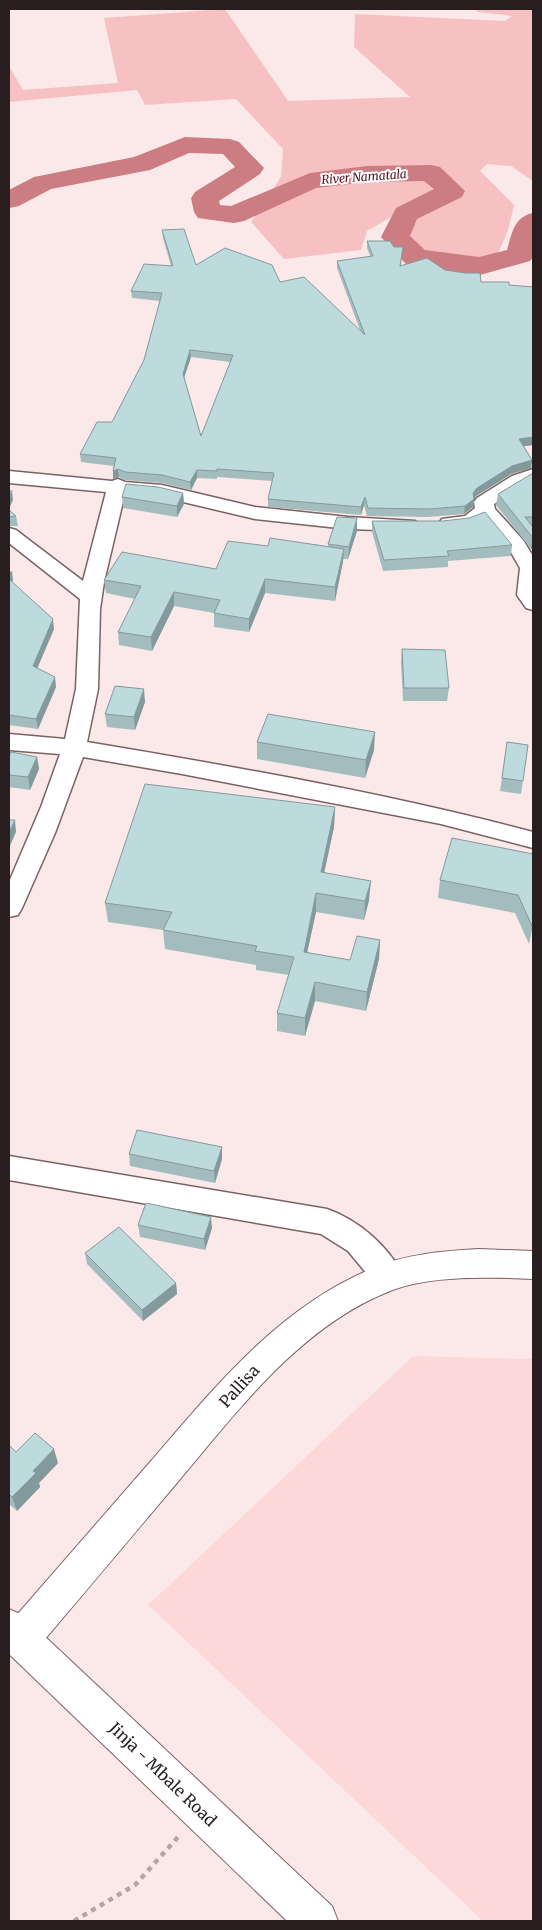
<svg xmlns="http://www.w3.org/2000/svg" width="542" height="1930" font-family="Merriweather,serif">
<rect width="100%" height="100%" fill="#fbe9ea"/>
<!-- built -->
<path fill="#fdd8d9" d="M413,1356L533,1359V1921H483L148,1605Z"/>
<!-- green -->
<path fill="#f7c0c2" d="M225,9L288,101L410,97L354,47L355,14L505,21L512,16L478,12L475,9H533V181L511,166L487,164L480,171L514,205L508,230L497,256C465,260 400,269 410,218L447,198L430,194L367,231L361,250L284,259L251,222L281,177L283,149L236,99L145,105L137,90L9,102V66L23,90L118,83L104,18Z"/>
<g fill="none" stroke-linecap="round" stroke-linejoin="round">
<!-- river -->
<path fill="#cb7d82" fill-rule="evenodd" d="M185,137L230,139L239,142L264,168L260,174L219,201L220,205L231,206L310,173L367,166L431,165L440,167L465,191L462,197L417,219L410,236L425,250L479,257L507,250C512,233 514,217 533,213V257L530,261L480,275L416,267L406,264L381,237L396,208L434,189L424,181L367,182L316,188L244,221L234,223L198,218L194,212L191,198L195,192L235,167L223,154L189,153L150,170L51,189L19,206L9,208V190L34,177L134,157Z"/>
<!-- minor casing -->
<g stroke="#7a6263" stroke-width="3">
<g id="minor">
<path d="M533,469V481L494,504L495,509L523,540L533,556V610L526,608L517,595L520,568L508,547L484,520C472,529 455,531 442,527L439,523L442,519L465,516L475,508L474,502L477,498L512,476Z"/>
<path d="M9,471L112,481L118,479L125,482L162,485L255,507L348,517L415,521L418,525L415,529L408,531L348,529L255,519L162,497L125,493L104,582L100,609L98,689L87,742C236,767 386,793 533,832V848L441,824L182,774L83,757L55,833L22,908L18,915L9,917V882L41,807L60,754L9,750V734L65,739L76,689L80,599L9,543V528L16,530L83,581L106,492L9,483Z"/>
<path d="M9,1156L327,1209C358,1220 389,1246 403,1276L399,1286L388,1290L377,1286L348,1251L321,1234L9,1180Z"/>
</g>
</g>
<!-- secondary casing -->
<g stroke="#7a6263" stroke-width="2">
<path id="secondary" d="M479,1249L533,1251V1279C492,1277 429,1275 390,1291C299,1327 237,1412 176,1484C129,1540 82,1596 34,1652L21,1658L9,1653V1624C56,1570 103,1516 151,1461C215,1387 278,1308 371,1269C405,1254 443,1251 479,1249Z"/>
</g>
<!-- primary casing -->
<g stroke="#7a6263" stroke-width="2">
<path id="primary" d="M9,1609L22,1615L332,1906L338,1921H287L9,1654Z"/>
</g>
<!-- path -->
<path stroke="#b3a4a5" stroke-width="4.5" stroke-dasharray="5 5" stroke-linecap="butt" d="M74,1921L135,1885L179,1836"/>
<!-- minor -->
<use href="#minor" fill="#fff" fill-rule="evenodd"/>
<!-- secondary -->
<use href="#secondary" fill="#fff" fill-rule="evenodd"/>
<!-- primary -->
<use href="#primary" fill="#fff" fill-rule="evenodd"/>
</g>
<!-- wall -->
<g fill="#a3bcbe" fill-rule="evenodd">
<path d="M162,230L196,265L280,282L360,330L337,268V261L370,256L367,248V241L394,247L402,255L401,266L445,270L481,282L533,445L524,446L532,460L531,468L511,474L476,496L474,499L473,507L464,514L428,517L367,516L364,505L361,515L268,507V499L272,481L217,477V479L197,478L191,490L162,483L125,480L119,477L113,479V471L114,466L81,462L80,454L112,422L144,360L160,301L132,298L131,291L171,266L163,238ZM191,357L230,362L201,436L184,378Z"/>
<path d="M533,473V549H531L496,505L498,494Z"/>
<path d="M183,493L184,504L177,517L123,508L122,497Z"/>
<path d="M9,510L16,516L18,526H9Z"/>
<path d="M372,521L512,545L511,556L448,561V567L383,571L372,532Z"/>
<path d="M357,531L348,559H343L335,601L265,593L249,632L214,627V613L174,606L152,651L119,645L118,632L135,599L106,593L104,580L216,569L268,546L328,547V544Z"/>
<path d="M9,569L13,581L12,582L54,629L37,668L56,687L38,729L9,725Z"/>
<path d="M402,649L449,688L447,701H403L401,662Z"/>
<path d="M145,702L135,730L107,727L105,714Z"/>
<path d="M257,742L374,750L365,778L257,759Z"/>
<path d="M507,742L528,745L521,794L500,791Z"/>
<path d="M9,756L37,757L39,769L30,790L9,787Z"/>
<path d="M335,807L334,827L324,873L369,900L364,920L316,912L307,953L350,960L380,940L379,959L366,1011L315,1001L305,1036L277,1031V1013L289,975L256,970V965L165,949L163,930L108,922L105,903Z"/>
<path d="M533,854V925L529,944L515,913L438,898L440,880Z"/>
<path d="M222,1147V1159L215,1183L130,1166L129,1154Z"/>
<path d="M138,1225L212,1228L205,1250L140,1237Z"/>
<path d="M85,1253L176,1283L177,1294L143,1321L87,1264Z"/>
<path d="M9,1445L16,1452L58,1463L39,1483L40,1487L17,1511L9,1504Z"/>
</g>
<!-- shaded-wall -->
<g fill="#84999b">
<path d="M190,350L191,357L183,381V374Z"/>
<path d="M533,437V445L518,447L519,439Z"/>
<path d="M532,460L531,468L511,474L476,496L474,499L473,507L464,514L465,506L477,488L512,466Z"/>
<path d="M118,469L119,477L113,479V471Z"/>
<path d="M197,470V478L191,490L190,482Z"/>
<path d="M12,491L13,500L9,509V497Z"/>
<path d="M183,493L184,504L177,517V506Z"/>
<path d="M365,497L364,505L361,515V507Z"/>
<path d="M357,518V531L348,559L349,547Z"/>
<path d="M533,538V549H531Z"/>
<path d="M344,549L343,562L335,601V587Z"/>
<path d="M12,571L13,581L9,583V573Z"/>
<path d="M265,579V593L249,632V619Z"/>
<path d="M174,592V606L152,651L151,637Z"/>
<path d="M53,619L54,629L34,676L33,666Z"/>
<path d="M55,677L56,687L38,729L36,719Z"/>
<path d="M144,689L145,702L135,730L134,717Z"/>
<path d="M375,732L374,750L365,778L366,760Z"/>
<path d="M37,757L39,769L30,790L28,777Z"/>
<path d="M335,807L334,827L320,892L321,872Z"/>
<path d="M15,820L16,832L9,848V832Z"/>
<path d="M371,881L369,900L364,920L365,901Z"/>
<path d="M316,893V912L303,971L304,952Z"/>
<path d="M380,940L379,959L366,1011L367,992Z"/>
<path d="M315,982V1001L305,1036V1018Z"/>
<path d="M222,1147V1159L215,1183L214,1171Z"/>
<path d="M211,1217L212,1228L205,1250L204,1239Z"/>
<path d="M176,1283L177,1294L143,1321L142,1310Z"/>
<path d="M54,1449L58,1463L39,1483L40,1487L17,1511L12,1497L33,1471Z"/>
</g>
<!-- building -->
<g fill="#bddbdd" stroke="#84999b" fill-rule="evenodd">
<path d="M184,229L196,265L225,248L272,265L280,282L304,277L365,335L337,261L373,256L367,241H390L394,247H403L400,266L427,258L445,270L465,273H480L481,282H509V285L533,287V437L519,439L532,460L512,466L477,488L473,493L474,499L465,506L429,509L368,508L365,497L361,507L268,499L274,473L217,469V471L197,470L190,482L162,475L125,472L118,469L113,471L116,458L80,454L97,422H112L144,360L162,293L131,291L144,264L173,266L162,230ZM190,350L233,355L201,436L183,374Z"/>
<path d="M533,473V517H525L533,527V538L498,494Z"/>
<path d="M126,484L158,487L183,493L177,506L122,497Z"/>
<path d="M9,491H12L9,497Z"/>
<path d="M9,510L16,516L9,517Z"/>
<path d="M485,512L512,545L447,551L449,556L384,560L372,521H443L469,518Z"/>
<path d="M337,517L357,518L349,547L328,544Z"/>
<path d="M270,538L344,549L335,587L265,579L249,619L214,613L220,600L174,592L151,637L118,632L141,586L104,580L122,552L216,569L228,541L268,546Z"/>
<path d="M9,579L53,619L33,666L55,677L36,719L9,715Z"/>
<path d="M402,649L445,650L449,688H404Z"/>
<path d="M115,686L144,689L134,717L105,714Z"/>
<path d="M268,714L375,732L366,760L257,742Z"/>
<path d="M507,742L528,745L523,781L502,778Z"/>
<path d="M11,752L37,757L28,777L9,775V756Z"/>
<path d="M145,784L335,807L321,872L371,881L365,901L316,893L304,952L350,960L357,936L380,940L367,992L315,982L305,1018L277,1013L294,957L255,951L257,946L163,930L172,912L105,903Z"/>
<path d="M9,820H15L9,832Z"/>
<path d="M452,838L533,854V922L532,926L518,895L440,880Z"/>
<path d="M137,1130L222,1147L214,1171L129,1154Z"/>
<path d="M146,1203L211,1217L204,1239L138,1225Z"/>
<path d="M119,1227L176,1283L142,1310L85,1253Z"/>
<path d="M35,1433L54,1449L33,1471L36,1473L12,1497L9,1494V1445L16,1452Z"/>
</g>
<g text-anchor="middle" stroke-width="4" stroke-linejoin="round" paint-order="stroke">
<!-- far-water labels -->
<g font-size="12" font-style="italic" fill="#550e1c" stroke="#fff">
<text transform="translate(364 177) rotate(-4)" y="4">River Namatala</text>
</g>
<!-- near-street labels -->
<g font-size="16" fill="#281e1f" stroke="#fff">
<text transform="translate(239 1386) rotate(-48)" y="6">Pallisa</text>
<text transform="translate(163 1774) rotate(44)" y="6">Jinja - Mbale Road</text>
</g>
</g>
<!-- border -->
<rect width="542" height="1930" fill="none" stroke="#281e1f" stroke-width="20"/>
</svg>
